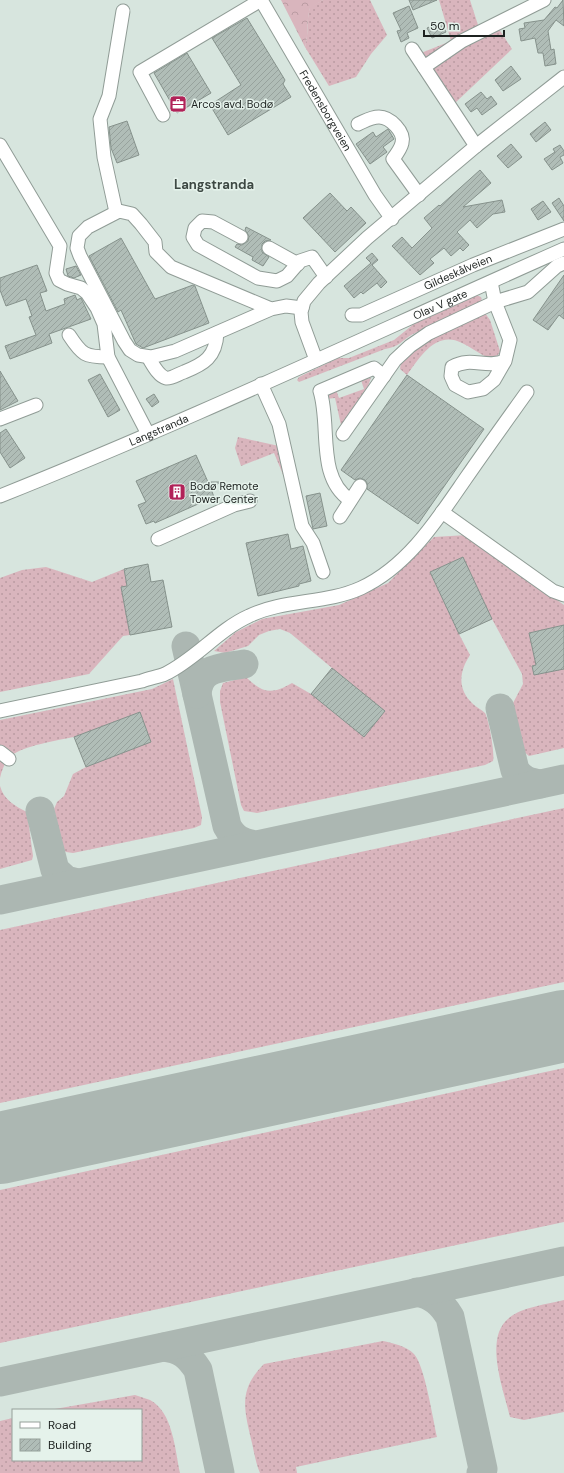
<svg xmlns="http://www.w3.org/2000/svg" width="564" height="1473" font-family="'DM Sans',sans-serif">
<defs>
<pattern id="grass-dots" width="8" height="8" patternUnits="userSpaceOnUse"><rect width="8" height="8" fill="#d9b5bd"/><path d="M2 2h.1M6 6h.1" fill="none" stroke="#ba9ba2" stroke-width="1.8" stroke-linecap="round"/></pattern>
<pattern id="forest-crowns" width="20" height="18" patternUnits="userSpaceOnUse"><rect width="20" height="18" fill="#d9b5bd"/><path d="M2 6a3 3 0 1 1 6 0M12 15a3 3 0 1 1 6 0" fill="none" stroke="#ba9ba2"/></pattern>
<pattern id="building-hatch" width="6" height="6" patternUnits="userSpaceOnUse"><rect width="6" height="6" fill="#b0bdb7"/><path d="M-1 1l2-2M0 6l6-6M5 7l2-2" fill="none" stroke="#97a29d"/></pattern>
</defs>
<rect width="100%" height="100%" fill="#d7e5de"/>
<!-- grass -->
<g fill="url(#grass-dots)">
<path d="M323,0H370L387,35L371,54L356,77L329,86L305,47C309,34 306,21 310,7Z"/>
<path d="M439,0H470L478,25L485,31L497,26L512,49L454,104L421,53L451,41Z"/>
<path d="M474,294L481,297L482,301L481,304L413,334C401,341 399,347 385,349L299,382L297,380L299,377L338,358H349L394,340L415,323Z"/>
<path d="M485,313L490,320L500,351L498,355L489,358C479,354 471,347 462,343C436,330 420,357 407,375L400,369L401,362L404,357L438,334Z"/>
<path d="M371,378L368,386L341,425L335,398L326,399L325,392L336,390L339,398L364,389L361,380Z"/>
<path d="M238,437L279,446L284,477L274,453L241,466L235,448Z"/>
<path d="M467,535L564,605V748L529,756L523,751L512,705L523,684L522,674L492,619L459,634L470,655C459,672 457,689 473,704C476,707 482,710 485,713C489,720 495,754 493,761L485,765L257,813L244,811L241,805L220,702V691L223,683L246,677C262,693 272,695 292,683L311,694L332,668L290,633L280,629L269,631L259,635L248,646L225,653L214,651L236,632L262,619L339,605L388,583L434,537Z"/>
<path d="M46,567L92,582L124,569L127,586L130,635L123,636L89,674L0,692V578L22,570Z"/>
<path d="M173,679L202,817L201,825L194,828L73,853L66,852L63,849L54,809L57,802L64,796L73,774L86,767L74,737C59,740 22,746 11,756C5,762 2,769 0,778V720L152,689Z"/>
<path d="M0,786C4,800 15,806 27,812L33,856L32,860L0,869Z"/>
<path d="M564,808V982L0,1103V930Z"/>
<path d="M564,1068V1222L0,1343V1190Z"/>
<path d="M564,1300V1412L524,1420L510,1417C504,1391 483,1338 509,1318C522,1307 548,1304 564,1300Z"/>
<path d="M383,1341C392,1343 407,1346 414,1354C425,1366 433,1420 437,1437L296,1467L297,1473H260C256,1464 254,1452 252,1443C244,1409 238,1390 264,1364Z"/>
<path d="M135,1395C140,1397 145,1398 150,1400C173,1412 175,1450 180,1473H0V1421L13,1418V1460H141V1410H49Z"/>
</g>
<!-- forest -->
<path fill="url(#forest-crowns)" d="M281,0H323L310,8C306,21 309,34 305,47Z"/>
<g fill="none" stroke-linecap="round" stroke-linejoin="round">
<!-- taxiway -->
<g stroke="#acb7b2" stroke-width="29">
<path d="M186,646L227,826C234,839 241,842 255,845"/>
<path d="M197,694C199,666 222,668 244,664"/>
<path d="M500,708L515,770C522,780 528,782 540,784"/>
<path d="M40,811L55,870L66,880L78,883"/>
<path d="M0,900L564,779"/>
<path d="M417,1292C433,1296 441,1302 450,1317L483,1469L481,1473"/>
<path d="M164,1347C181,1349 189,1356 198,1370L220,1473"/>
<path d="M0,1382L564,1261"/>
</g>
<!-- runway -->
<path stroke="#acb7b2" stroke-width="72" d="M0,1148L564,1026"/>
</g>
<!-- building -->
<g fill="url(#building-hatch)" stroke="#86928c">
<path d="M409,0H437L413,10Z"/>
<path d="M563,0L564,26L556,20L548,31L551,50L554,49L556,64L545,66L543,53H538L535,38L521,41L519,29L525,28L524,23L544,20L555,7L557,8Z"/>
<path d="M409,6L418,28L407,33L409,38L401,42L397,31L401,30L393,13Z"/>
<path d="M247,18L285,80L283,84L291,97L228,135L210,105L241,85L212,38Z"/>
<path d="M441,22L446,32L432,38L427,28Z"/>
<path d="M187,53L211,93L177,113L154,73Z"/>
<path d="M511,66L521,79L503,91L495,80Z"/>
<path d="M481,92L487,99L491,96L497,104L482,115L477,108L471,112L465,104Z"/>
<path d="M127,121L139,155L117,163L111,148L109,127Z"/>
<path d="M545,122L551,130L536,142L530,134Z"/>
<path d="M388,129L394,139L383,147L387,152L370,164L356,144L373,132L376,137Z"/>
<path d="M511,144L522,157L508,168L497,156Z"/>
<path d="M560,145L564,151V155L560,157L563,163L552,170L544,159L555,152L553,149Z"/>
<path d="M480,170L491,183L463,207L502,200L505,212L493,214L477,228L470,220L457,232L469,245L463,251L460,248L451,256L444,248L430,259L434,263L420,275L392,246L402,237L412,248L432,228L424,218L439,205L440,206Z"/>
<path d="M330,193L347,211L351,207L366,223L335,252L303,218Z"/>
<path d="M559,198L564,206V221L552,203Z"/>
<path d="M543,201L551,212L538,220L531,209Z"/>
<path d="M246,227L271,240L265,241L262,244V252L269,257L263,266L252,260L253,257L235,247L237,244L242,245L248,241L249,236L245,230Z"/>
<path d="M121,238L155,299L193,285L195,286L209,323L143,348L136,344L121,310L118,312L89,256Z"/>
<path d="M372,253L378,260L372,265L387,282L381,288L377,283L363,294L361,292L354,298L344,286L371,263L366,258Z"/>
<path d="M37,265L47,291L40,293L46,311L65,304L64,299L75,295L77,300L81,298L91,319L49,334L52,343L10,359L5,346L36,335L29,317L32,316L26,299L6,306L0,290V278Z"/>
<path d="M76,266L81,275L74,278L68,276L66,269Z"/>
<path d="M564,275V319L559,315L548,330L533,320Z"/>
<path d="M0,371L18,401L0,410Z"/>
<path d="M100,374L120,410L108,417L88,380Z"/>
<path d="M407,375L484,429L418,524L367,489V483L365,480L360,478L355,480L341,470Z"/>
<path d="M154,394L159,402L152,407L146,399Z"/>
<path d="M6,429L25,458L10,468L0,452V433Z"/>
<path d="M196,455L208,482H220L211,489L214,497L155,523L154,521L146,524L138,505L146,502L136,481Z"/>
<path d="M320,493L327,526L313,529L306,496Z"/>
<path d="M288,534L291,549L303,546L311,581L299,584V586L258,596L246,543Z"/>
<path d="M463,557L492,619L459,634L430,572Z"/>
<path d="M148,564L151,582L163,580L172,627L130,635L121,587L127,586L124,569Z"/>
<path d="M564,625V669L534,675L532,666L536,665L529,633Z"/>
<path d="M332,668L385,711L364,737L311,694Z"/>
<path d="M140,712L151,742L86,767L74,737Z"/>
</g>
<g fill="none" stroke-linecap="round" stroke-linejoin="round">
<!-- minor casing -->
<g stroke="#909c96" stroke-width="15">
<g id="minor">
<path id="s1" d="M261,0L375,195L392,219"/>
<path d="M412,49L476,146"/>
<path d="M424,67L462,41L544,0"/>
<path d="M163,115L140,72L261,0"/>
<path d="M358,124C365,121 371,117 379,117C390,117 405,132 402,143C401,148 396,155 393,159L419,195"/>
<path d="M0,145L60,246L56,273L59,280L67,284L81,288L87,293L97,308L104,324L108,357L148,434"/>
<path d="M116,212L104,157L100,119L109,96L123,11"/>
<path d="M241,237L213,222L202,221L195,228L193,237L198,245L258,278L277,281L287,276L300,261L312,257L326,277"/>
<path d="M269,248L298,264"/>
<path d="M491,282L495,302L510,340L505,361L494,380L483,389L468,392L455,385L451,376L452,367C472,356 485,369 505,361"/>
<path d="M271,309L175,351L151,357L138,355L130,350L124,341L80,256L77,248L79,236L88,227L119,211L132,214L141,224L155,242L156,252L171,267L271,309L286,306L302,308"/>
<path id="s2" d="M352,315H361L473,265L564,229"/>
<path d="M69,335C82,355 85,357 108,357"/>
<path d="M148,357C152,363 158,376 166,378C171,379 178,374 184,372C204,364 216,357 217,333"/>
<path d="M316,360L302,322L301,312L304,301L319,283L367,238L476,146L564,77"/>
<path d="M261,384L279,424L302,526L313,543L323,572"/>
<path d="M0,419L36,405"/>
<path d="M343,434L395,360L410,346L429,333L495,302L528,292L557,266L564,263"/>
<path id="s3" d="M0,496C191,420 376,332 564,249"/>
<path d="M350,500C316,477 331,426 320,391L374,368L384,376"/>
<path d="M442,512L553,591L564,595"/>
<path d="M340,517L360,486"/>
<path d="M158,539L234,505L250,501"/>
<path d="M0,711L142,681C149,678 158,677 165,674C196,659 218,630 249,616C284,599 326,604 361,588C408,566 437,520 466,478C486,449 507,420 527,392"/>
<path d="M0,752L9,759"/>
</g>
</g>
<!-- minor -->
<use href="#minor" stroke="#fff" stroke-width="13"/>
</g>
<!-- icons -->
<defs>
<g id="office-square" transform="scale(0.9)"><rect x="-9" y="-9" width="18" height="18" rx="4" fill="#b12258" stroke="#e5f2eb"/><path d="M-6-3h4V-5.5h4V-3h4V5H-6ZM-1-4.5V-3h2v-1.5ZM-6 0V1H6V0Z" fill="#fff"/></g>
<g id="building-square" transform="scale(0.9)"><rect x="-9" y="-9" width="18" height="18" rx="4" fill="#b12258" stroke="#e5f2eb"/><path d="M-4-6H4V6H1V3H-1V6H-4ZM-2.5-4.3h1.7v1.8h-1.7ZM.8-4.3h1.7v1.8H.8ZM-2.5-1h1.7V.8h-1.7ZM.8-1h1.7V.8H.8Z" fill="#fff"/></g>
</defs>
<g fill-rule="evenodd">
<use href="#office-square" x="178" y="104"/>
<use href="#building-square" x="177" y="492"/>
</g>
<g text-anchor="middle" stroke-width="3" stroke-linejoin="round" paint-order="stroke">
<!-- poi labels -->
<g font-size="11" fill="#1d2220" stroke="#e5f2eb" text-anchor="start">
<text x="191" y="108">Arcos avd. Bodø</text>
<text x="190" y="490">Bodø Remote<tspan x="190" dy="13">Tower Center</tspan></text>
</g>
<!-- street labels -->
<g font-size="11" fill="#1d2220" stroke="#e5f2eb">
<text dy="4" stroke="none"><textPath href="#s1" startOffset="128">Fredensborgveien</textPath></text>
<text dy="4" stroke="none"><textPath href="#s2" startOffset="115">Gildeskålveien</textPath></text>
<text dy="4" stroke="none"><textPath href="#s3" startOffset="480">Olav V gate</textPath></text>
<text dy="4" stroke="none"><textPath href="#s3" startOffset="172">Langstranda</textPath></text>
</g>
<!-- quarter labels -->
<g font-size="13" font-weight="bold" fill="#3e4944" stroke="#e5f2eb">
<text x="214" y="189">Langstranda</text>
</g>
</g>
<!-- legend -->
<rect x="12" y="1409" width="130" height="52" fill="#e5f2eb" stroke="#959f9a"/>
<rect x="20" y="1422" width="20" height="6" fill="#ffffff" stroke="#959f9a"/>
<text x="48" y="1429" font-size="12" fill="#1d2220">Road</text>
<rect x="20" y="1439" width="20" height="12" fill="url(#building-hatch)" stroke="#959f9a"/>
<text x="48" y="1449" font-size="12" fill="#1d2220">Building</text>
<!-- scale -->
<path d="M424 30v6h80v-6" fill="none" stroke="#1d2220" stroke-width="2"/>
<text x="430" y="30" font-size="12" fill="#1d2220" stroke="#e5f2eb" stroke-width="3" paint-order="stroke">50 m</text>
</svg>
